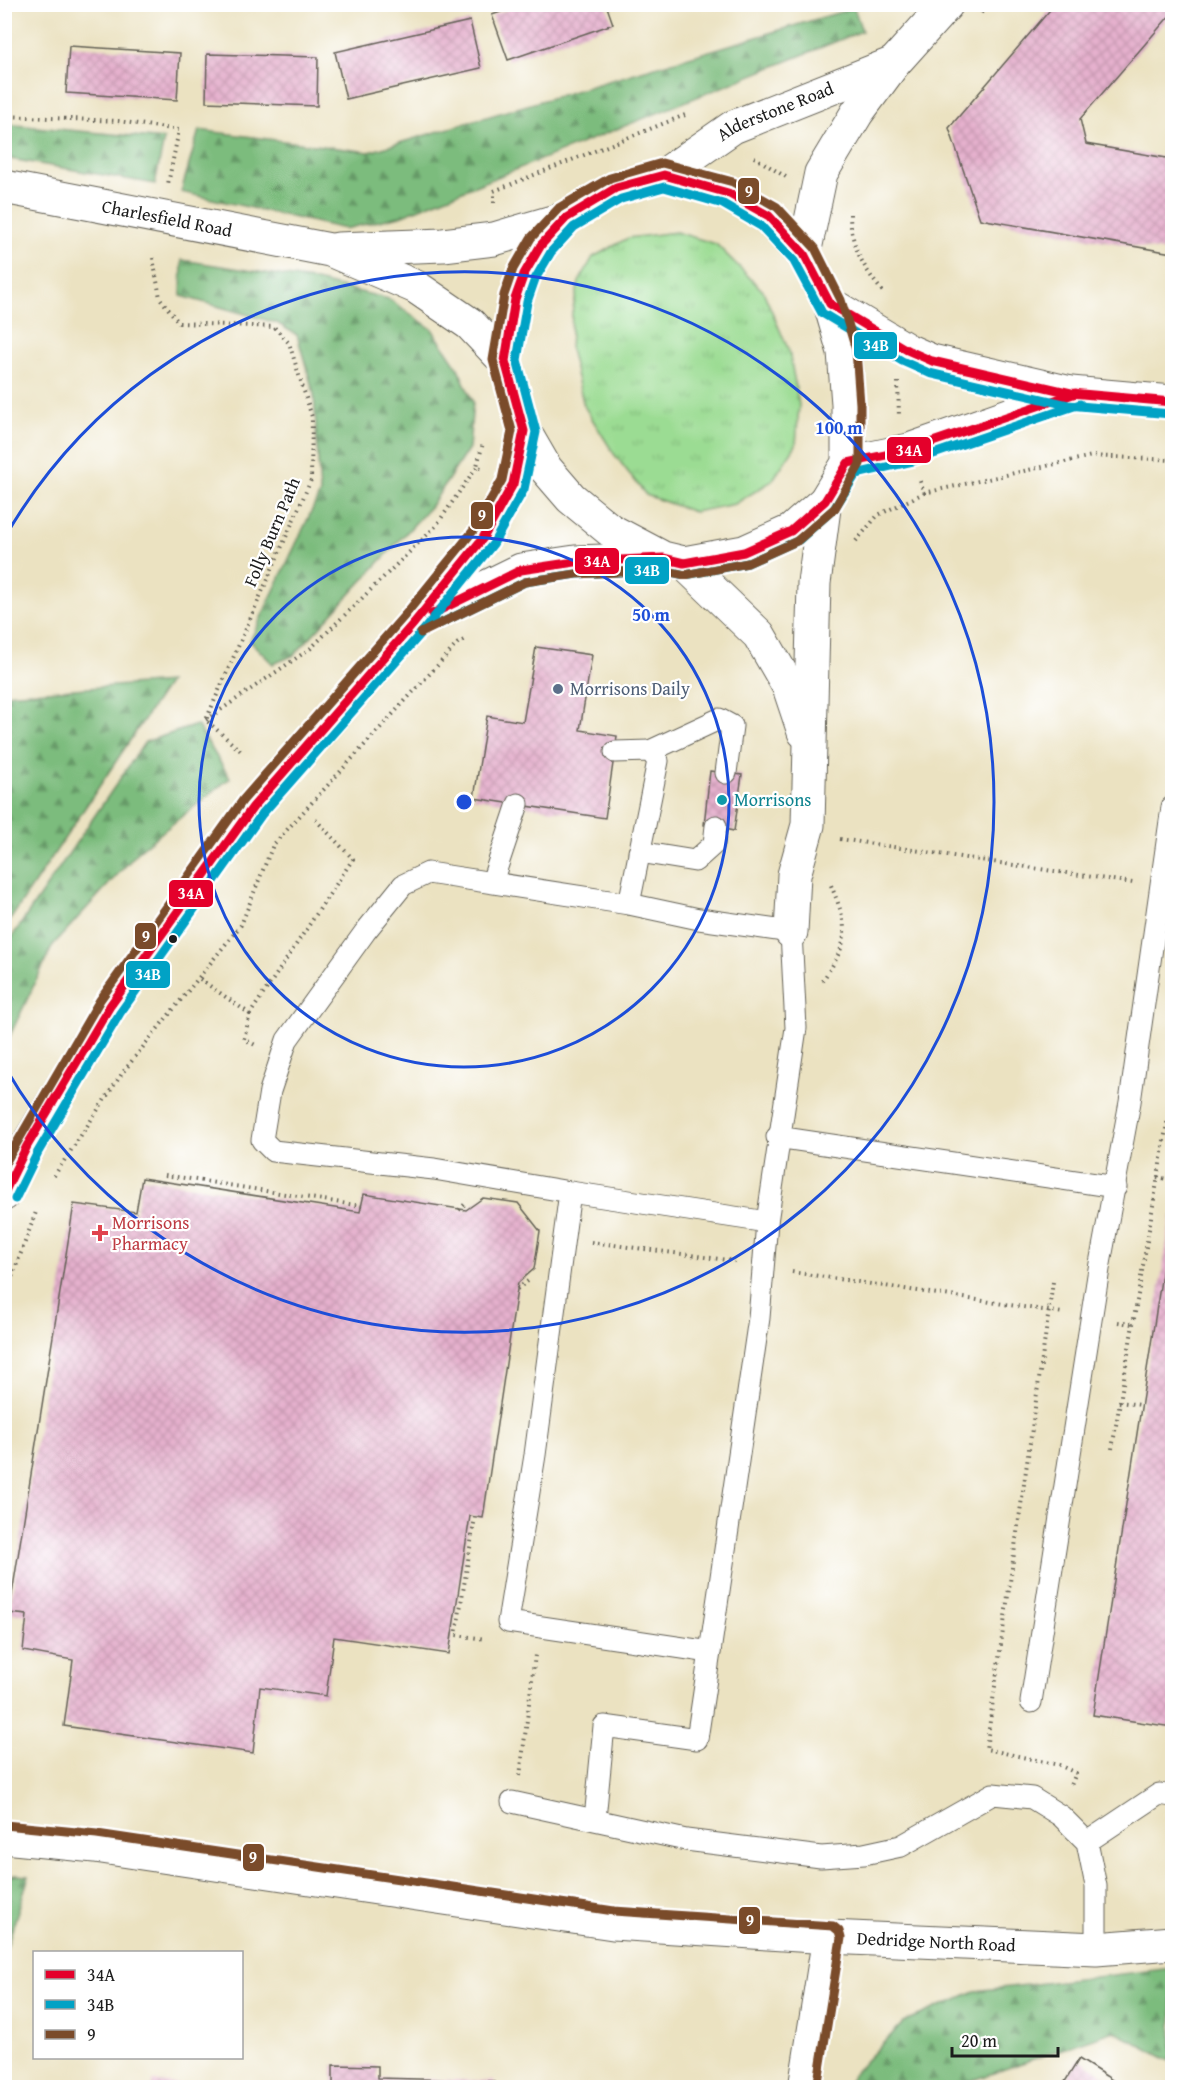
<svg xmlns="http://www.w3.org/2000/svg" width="1177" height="2092" font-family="'Gentium Book Plus',serif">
<defs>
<pattern id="grass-tufts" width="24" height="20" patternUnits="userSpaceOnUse" patternTransform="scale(1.5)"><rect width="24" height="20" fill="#9bdc93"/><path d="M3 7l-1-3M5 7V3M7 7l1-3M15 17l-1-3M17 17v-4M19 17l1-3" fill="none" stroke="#85bc7e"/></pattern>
<pattern id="forest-firs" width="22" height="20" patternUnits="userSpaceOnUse" patternTransform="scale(1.5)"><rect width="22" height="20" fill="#7cbc7d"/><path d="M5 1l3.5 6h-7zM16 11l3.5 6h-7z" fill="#659866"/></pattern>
<pattern id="building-cross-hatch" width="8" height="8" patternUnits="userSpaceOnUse" patternTransform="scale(1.5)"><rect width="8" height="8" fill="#e5b0cd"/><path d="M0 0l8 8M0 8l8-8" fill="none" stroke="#c497af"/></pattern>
</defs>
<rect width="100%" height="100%" fill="#fff"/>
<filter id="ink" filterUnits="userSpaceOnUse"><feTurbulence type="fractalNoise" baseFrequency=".0167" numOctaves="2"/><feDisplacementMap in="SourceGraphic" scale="12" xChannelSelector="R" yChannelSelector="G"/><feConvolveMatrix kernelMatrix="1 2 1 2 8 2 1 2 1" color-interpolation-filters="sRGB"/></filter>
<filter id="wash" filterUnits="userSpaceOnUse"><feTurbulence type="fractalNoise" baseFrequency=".008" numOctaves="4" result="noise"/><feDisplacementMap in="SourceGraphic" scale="24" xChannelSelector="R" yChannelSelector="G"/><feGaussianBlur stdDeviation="1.35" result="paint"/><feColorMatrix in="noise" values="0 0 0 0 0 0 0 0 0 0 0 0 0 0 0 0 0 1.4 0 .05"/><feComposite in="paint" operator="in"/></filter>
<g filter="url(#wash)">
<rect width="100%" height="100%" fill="#ebe2c1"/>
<!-- grass -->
<path fill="url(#grass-tufts)" stroke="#5c7c58" stroke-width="1.5" d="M676,232L716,244L763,291L789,351L799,405L796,445L772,481L735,504L694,512L646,495L614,454L584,406L570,349L572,313L579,282L593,257L628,238Z"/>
<!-- forest -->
<g fill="url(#forest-firs)" stroke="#4c6c4c" stroke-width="1.5">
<path d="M854,8L862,31L400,216L345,229L181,192L199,130L369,152Z"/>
<path d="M4,124L164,139L155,184L5,158Z"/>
<path d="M182,260L312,280L389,299L432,329L458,368L473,402L469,448L431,506L294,655L273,664L250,641L320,493L314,394L297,335L277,323L181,296Z"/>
<path d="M169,682L8,923H5V694Z"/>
<path d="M197,725L230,778L141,849L53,945L5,1046V947L145,742Z"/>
<path d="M15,1875L29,1876L5,1952V1878Z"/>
<path d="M1172,1968V2062L1114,2031L953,2087H848L853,2074L904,2022L975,1991Z"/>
</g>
<g id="blocks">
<!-- building -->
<g fill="url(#building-cross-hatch)">
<path d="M523,4H606L613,24L508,60L492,15Z"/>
<path d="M1055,4H1172V13L1080,119L1086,144L1172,159V253L980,219L949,128Z"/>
<path d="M470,21L481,68L346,99L335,52Z"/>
<path d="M69,46L180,53L177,100L66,93Z"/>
<path d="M207,54L318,57L317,106L206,102Z"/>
<path d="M536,647L592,655L580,730L617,736L605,818L474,798L487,716L523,722Z"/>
<path d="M710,771L742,775L734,831L704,825Z"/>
<path d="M142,1178L360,1212L364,1194L466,1210L483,1198L518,1203L540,1231L534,1269L518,1283L483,1518L470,1516L449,1654L334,1637L326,1696L260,1687L253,1753L64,1726L73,1660L23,1651L27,1615L9,1613L74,1204L136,1212Z"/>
<path d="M1171,1216H1172V1727L1093,1715Z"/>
<path d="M1079,2059L1106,2076L1124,2088H1061Z"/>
<path d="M333,2065L378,2066V2078L494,2081V2088H333Z"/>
<path d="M153,2081L187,2086V2088H152Z"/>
</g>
</g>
</g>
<g filter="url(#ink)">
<use href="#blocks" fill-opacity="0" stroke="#646156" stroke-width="1.5"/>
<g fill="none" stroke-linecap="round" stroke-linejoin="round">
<!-- service casing -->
<g stroke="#646156" stroke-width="23">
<g id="service">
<path d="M650,751L719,719L732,726L726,773"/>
<path d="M615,752L650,751L658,761L629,904"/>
<path d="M639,852L695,861L714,844L716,826"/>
<path d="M428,873L629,904L699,919L791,932L796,1028L767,1222L759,1318L710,1652L508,1622L535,1455L570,1192L434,1169L273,1151L262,1140L270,1091L287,1040L365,932L403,885Z"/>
<path d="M492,882L518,804"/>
<path d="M777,1137L1116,1187"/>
<path d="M570,1192L767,1222"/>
<path d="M1031,1702L1099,1269L1130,1102L1172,807"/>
<path d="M512,1802L686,1840L821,1857L864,1854L901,1846L993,1794L1032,1798L1061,1816L1087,1842L1096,1886V1949"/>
<path d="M595,1819L604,1726L697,1739L710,1652"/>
<path d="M1087,1842L1159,1794L1172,1796"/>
</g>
</g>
<!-- minor casing -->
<g stroke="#646156" stroke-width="35">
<g id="minor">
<path d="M684,563L759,635L789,687L804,732"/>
<path d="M791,932L794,875L808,825L814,583L825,501"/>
</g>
</g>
<!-- tertiary casing -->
<g stroke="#646156" stroke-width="35">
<g id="tertiary">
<path d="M664,175L728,193L769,216L804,254L830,304L844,352L848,404V463L825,501L791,531L744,552L684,563L663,558L610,530L571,498L546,469L524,431L505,361L515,299L524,274L541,245L566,218L616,188Z"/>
<path id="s1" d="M664,175L733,127L894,63"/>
<path id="s2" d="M4,187L330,250L416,287L470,324L505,361"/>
<path d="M338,249L443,245L494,239L566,218"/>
<path d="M804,254L821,173L857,113L894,63L947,4"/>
<path d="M830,304L907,350L932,361L1071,393L1172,402"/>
<path d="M848,463L909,450L1071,393"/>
<path d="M425,617L521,570L575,562L661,559"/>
<path d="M4,1194L27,1146L110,1006L253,807L414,623L483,538L513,484L524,431"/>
<path id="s3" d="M4,1837L95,1846L613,1923L829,1937L1096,1949L1172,1943"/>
<path d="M805,2088L829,1937"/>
</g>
</g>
<!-- path -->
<g stroke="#646156" stroke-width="4" stroke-dasharray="1.5 4.5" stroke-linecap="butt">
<path d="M981,13L988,4"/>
<path d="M4,116L118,121L179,130L168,184"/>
<path d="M754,157L786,177"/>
<path d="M494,203V191L685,115"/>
<path d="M850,214C850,245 865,271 884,293"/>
<path d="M153,258L160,298L179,323L274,327L289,343L312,417L311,480L206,720L243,753"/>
<path d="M898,382L899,417"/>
<path d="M481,468L477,466L483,443"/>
<path d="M924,493L1092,456L1172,460"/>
<path d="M856,541L878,515L924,493L920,481"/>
<path d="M206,720L311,648L436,526L477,466"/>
<path d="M840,839L1133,883"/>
<path d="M200,979L250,1014L353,859L313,817"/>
<path d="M822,981C851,941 849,928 830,883"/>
<path d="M250,1014L244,1039L257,1046"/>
<path d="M165,1175L361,1206"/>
<path d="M54,1176L123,1072L241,925L273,845L458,643L466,639"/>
<path d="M1157,1177L1172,1180"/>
<path d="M459,1210L465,1204"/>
<path d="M591,1242L735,1261"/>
<path d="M792,1272L1063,1313"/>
<path d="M1053,1282L986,1749L1059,1765L1076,1773L1070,1788"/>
<path d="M517,1289L528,1281"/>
<path d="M4,1299L36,1212"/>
<path d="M1118,1322L1131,1324"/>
<path d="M1119,1402L1141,1405"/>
<path d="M1112,1449L1172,1093"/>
<path d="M475,1517L456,1635L485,1639"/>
<path d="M520,1776L535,1655"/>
<path d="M4,1780L8,1783L5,1803"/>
</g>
<!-- service -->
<use href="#service" stroke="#fff" stroke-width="21"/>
<!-- minor -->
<use href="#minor" stroke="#fff" stroke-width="33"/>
<!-- tertiary -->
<use href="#tertiary" stroke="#fff" stroke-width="33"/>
<!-- bus-1 casing -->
<g stroke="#fff" stroke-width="14">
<g id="bus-1">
<path d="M432,614L521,570L575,562L663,558L684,563L744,552L791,531L825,501L848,463L909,450L1076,393"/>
<path d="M4,1193L27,1146L110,1006L253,807L414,623L483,538L513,484L524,431L505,361L515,299L524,274L541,245L566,218L616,188L664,175L728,193L769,216L804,254L830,304L907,350L932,361L1071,393L1172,402"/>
</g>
</g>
<!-- bus-2 casing -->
<g stroke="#fff" stroke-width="14">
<g id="bus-2">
<path d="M437,625L525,582L576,574L662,570L685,575L748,563L799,540L834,509L856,474L913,461L1080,404"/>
<path d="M15,1199L38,1152L120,1013L262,814L423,631L493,544L524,489L536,432L517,360L527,302L535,279L551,252L574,227L621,199L664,187L723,204L761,226L794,261L822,313L902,361L929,373L1068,405L1171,414"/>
</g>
</g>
<!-- bus-3 casing -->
<g stroke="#fff" stroke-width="14">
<g id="bus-3">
<path d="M4,1165L100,1000L243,800L405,615L473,531L502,480L512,431L493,360L504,295L513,269L531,238L559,208L610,178L662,163L733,182L777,207L815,248L841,300L856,350L860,404V464L835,508L797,541L748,563L685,575L662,570L576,574L525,582L421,633"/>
<path d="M5,1825L97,1834L614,1911L833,1926L839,1931L841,1938L817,2088"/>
</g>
</g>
<!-- bus-1 -->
<use href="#bus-1" stroke="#e4002b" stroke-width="9"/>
<!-- bus-2 -->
<use href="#bus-2" stroke="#01a2c5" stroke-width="9"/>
<!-- bus-3 -->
<use href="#bus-3" stroke="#7a4b2a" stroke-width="9"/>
</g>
</g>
<!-- distance rings -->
<g fill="none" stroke="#1d4ed8" stroke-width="3">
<circle cx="464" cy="802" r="265"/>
<path d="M5 537A530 530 0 1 1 5 1067"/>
</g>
<!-- markers -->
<circle fill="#5c6f8a" stroke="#fff" stroke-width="2" cx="558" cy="689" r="6"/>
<circle fill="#0f9aa8" stroke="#fff" stroke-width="2" cx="722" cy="800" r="6"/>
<circle fill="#1c1c1c" stroke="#fff" stroke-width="2" cx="173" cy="939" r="5"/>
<path fill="#e0444e" stroke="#fff" stroke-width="2" d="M97 1224h6v6h6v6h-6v6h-6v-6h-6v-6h6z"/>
<g text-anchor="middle" stroke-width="4.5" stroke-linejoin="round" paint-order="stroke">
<!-- street labels -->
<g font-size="18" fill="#1c1c1c" stroke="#fff">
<text dy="6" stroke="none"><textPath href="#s1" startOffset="129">Alderstone Road</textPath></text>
<text dy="6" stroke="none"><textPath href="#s2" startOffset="166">Charlesfield Road</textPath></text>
<text transform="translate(272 532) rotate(-67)" y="6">Folly Burn Path</text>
<text dy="6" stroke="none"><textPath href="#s3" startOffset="939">Dedridge North Road</textPath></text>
</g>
<!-- service labels -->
<g font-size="18" fill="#4e5e75" stroke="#fff" text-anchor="start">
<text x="570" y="695">Morrisons Daily</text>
</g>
<!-- culture labels -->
<g font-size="18" fill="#0d838f" stroke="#fff" text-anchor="start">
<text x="734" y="806">Morrisons</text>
</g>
<!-- health labels -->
<g font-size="18" fill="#be3a42" stroke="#fff" text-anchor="start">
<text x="112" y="1229">Morrisons<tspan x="112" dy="21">Pharmacy</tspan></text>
</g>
</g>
<circle cx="464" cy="802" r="9" fill="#1d4ed8" stroke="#fff" stroke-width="3"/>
<g font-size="18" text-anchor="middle" font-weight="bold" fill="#1d4ed8" stroke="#fff" stroke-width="4.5" stroke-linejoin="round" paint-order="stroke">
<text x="839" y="434">100 m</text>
<text x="651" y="621">50 m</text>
</g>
<g stroke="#fff" stroke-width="2">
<rect x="737" y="177" width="23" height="28" rx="6" fill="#7a4b2a"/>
<rect x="853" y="331" width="45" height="29" rx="6" fill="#01a2c5"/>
<rect x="886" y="436" width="46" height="28" rx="6" fill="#e4002b"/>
<rect x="470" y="501" width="24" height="29" rx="6" fill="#7a4b2a"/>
<rect x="574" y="547" width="46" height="28" rx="6" fill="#e4002b"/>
<rect x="624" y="556" width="46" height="29" rx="6" fill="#01a2c5"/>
<rect x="168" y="879" width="46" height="29" rx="6" fill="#e4002b"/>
<rect x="134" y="922" width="23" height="28" rx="6" fill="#7a4b2a"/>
<rect x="125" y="960" width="46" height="29" rx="6" fill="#01a2c5"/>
<rect x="242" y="1843" width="23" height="29" rx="6" fill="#7a4b2a"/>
<rect x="738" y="1906" width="23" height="29" rx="6" fill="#7a4b2a"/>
</g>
<g font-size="16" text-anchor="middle" font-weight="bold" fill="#fff">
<text x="749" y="197">9</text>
<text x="876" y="351">34B</text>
<text x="909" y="456">34A</text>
<text x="482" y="521">9</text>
<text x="597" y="567">34A</text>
<text x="647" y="576">34B</text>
<text x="191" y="899">34A</text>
<text x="146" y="942">9</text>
<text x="148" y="980">34B</text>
<text x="253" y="1863">9</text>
<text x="750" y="1926">9</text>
</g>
<!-- margin -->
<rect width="1177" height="2092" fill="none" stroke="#fff" stroke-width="24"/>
<!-- legend -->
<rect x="33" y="1951" width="210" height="108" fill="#ffffff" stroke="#a4a4a4" stroke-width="1.5"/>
<rect x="45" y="1970" width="30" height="9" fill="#e4002b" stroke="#a4a4a4" stroke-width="1.5"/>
<text x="87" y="1981" font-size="18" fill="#1c1c1c">34A</text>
<rect x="45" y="2000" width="30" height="9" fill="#01a2c5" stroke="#a4a4a4" stroke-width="1.5"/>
<text x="87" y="2011" font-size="18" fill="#1c1c1c">34B</text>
<rect x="45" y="2030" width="30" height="9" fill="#7a4b2a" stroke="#a4a4a4" stroke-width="1.5"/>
<text x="87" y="2041" font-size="18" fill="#1c1c1c">9</text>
<!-- scale -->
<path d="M952 2047v9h106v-9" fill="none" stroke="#1c1c1c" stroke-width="3"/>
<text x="961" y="2047" font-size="18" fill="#1c1c1c" stroke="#ffffff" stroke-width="4.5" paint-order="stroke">20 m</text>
</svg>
